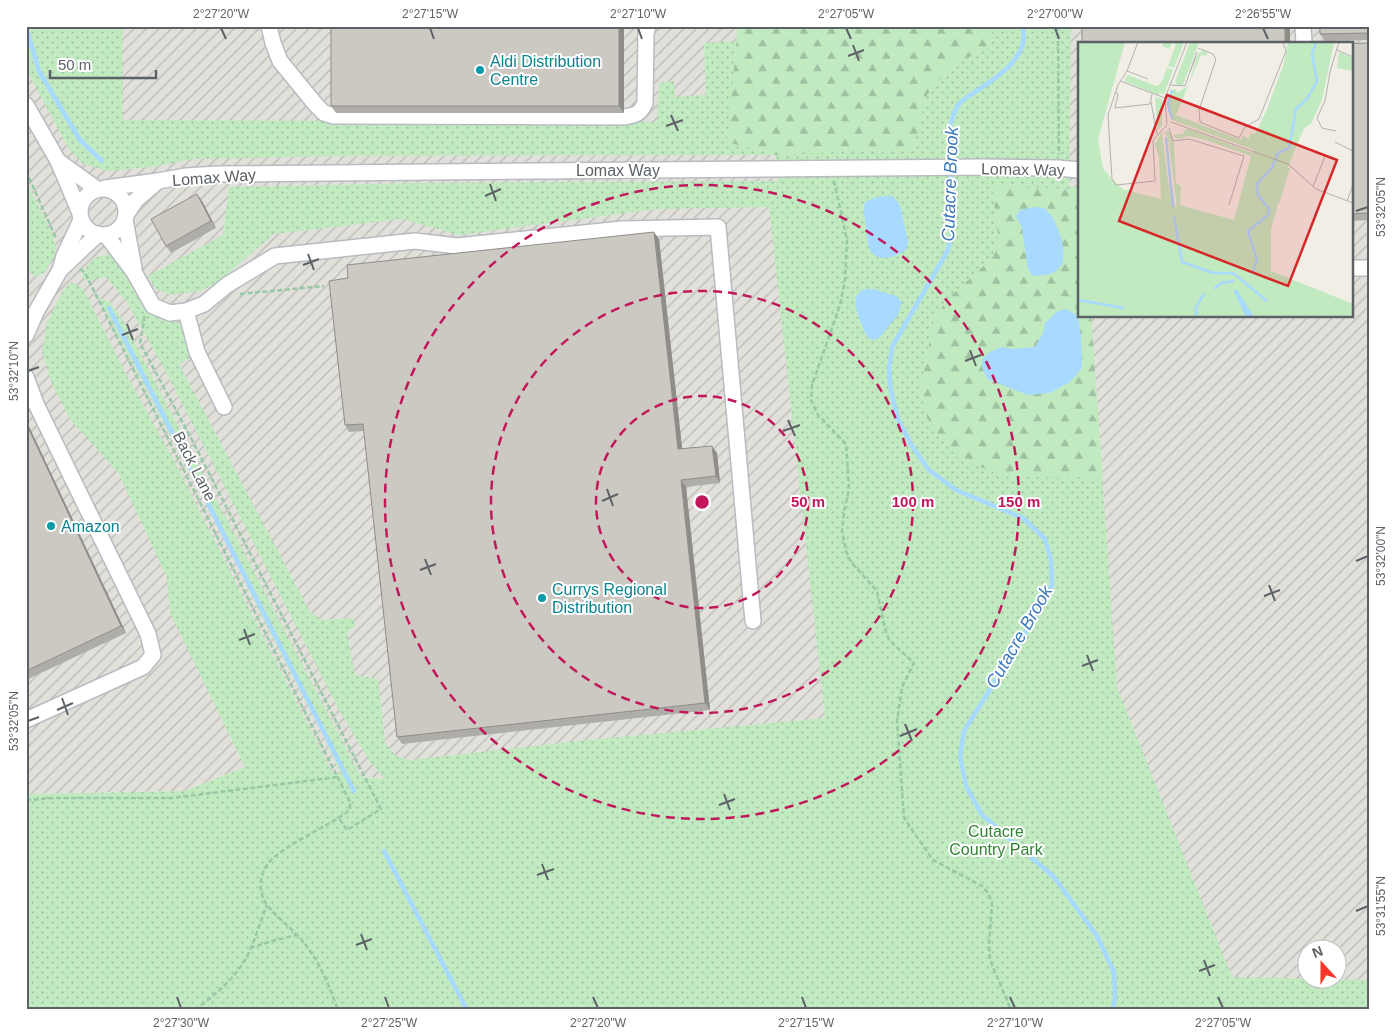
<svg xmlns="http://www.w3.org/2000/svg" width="1395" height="1036" font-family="Arial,sans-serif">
<defs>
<pattern id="industrial-furrows" width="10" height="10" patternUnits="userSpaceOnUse" patternTransform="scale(1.25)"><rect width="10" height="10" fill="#e1e0da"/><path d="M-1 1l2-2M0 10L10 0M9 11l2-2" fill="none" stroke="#bab9b5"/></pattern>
<pattern id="grass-dots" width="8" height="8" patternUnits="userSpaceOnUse" patternTransform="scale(1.25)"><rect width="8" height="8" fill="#c1eac1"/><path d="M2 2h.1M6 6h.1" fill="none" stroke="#a0c1a1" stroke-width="1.8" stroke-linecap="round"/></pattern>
<pattern id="forest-firs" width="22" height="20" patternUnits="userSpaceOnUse" patternTransform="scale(1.25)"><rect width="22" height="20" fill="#c1eac1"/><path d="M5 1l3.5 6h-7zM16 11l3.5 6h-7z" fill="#a0c1a1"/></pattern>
</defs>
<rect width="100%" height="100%" fill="#f1eee6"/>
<!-- industrial -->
<g fill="url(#industrial-furrows)" fill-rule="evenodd">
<path d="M26,26H738L727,141L776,155L843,765L488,777L385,779L250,765L184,791L26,794Z"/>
<path d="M1062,26H1369V989L1210,990L1080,735L1085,530ZM1079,44H1351V316H1079ZM1308,948H1338V978H1308Z"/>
</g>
<!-- grass -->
<g fill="url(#grass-dots)">
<path d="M26,26H122L123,120L657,122L659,83L674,81L675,97L706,95L704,43L736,41L738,26H1071L1069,186L1079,187V316H1091L1117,687L1232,977L1369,980V1010H26V794L184,791L245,767L170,613L167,578L119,474L70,419L52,384L42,352L47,323L62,293L71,282L83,289L126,374L174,461L333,774H341L322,733L259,611L230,550L98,297L110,302L124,322L361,777L385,779L370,762L339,710L167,374L127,302L106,277L86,281L82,276C90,260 92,257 110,254L121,266L152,311L181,325L188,339L191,357L179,364L310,612L322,620L354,618L355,626L347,633L355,675L378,679L385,743L396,756L410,760L588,740L825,718L769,207L658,209L459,235L402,219L274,234L218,282L201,291L170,295L155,288L148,276L223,235L229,187L420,183L778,181L776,155L337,156L193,159L159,166L108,171L83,164L69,149L26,69Z"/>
<path d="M26,181L53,236L57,251L45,272L36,277L28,271L26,267Z"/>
</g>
<!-- forest -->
<g fill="url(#forest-firs)">
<path d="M738,26H990L995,36L990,47L952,65L927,95L913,148L776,155L727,142Z"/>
<path d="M992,186L1069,189L1079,191V316H1091L1103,479L1002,476L957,457L930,425L920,392L934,318L950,297L990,260L996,248L998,234Z"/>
</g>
<!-- water -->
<g fill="#a8d9ff">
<path d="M892,196L898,202L901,209L908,242L906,250C894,258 874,265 868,245C867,240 867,234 866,229C865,220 863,211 865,202L877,197Z"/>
<path d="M1034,207L1044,208C1047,211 1050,214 1052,217C1060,230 1071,260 1056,271C1049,276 1040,275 1033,276L1028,269L1022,228L1016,216L1020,210Z"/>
<path d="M873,289L896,296L902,302L898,315L879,338L874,340L868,338C863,328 848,299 861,291C864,289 869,289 873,289Z"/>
<path d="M1066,309L1078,316L1081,335L1082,368L1070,382L1050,393L1028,395L987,379L982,367V360L988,353L1001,347L1013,349L1035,347L1043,333L1045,323L1058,311Z"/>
</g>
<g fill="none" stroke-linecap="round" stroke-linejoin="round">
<!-- stream -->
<g stroke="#a8d9ff" stroke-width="4.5">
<path d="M1022,26C1032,56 996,78 975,92C970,96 963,99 959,104C954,111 952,118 950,126L952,236L947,252L892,347L889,370L891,391L898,419L912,446L929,470L956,490L1023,518L1045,539L1051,560L1052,585L1042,606L964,731L960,757L966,786L982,815L1054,877L1097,936L1114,972L1115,997L1113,1010"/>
<path d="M26,27L39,71L80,140L102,161"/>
<path d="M109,308L354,791"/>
<path d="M384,851L467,1010"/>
</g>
<!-- minor casing -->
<g stroke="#b8bcc0" stroke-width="18">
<g id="minor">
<path d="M269,26L273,43L280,61L316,105L324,113L334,116L624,117C636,115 640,114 645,103L646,33L648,26"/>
<path d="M1303,26L1304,44"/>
<path d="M26,105L58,161L80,213"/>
<path d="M58,161L97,189"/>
<path d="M105,188L158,181L186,176L218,174L984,167L1058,168L1079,170"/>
<circle cx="103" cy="212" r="23"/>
<path d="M126,215L136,200L158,181"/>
<path d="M125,220L134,268"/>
<path d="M106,235L134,272L153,306L170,313L186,311L204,304L227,285L275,256L415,241L457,246L622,229L718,227L753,621"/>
<path d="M1351,268H1369"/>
<path d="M61,269L98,234"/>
<path d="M186,311L197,352L224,407"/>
<path d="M26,335L36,312L60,270L64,256L81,220"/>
<path d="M26,377L36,404L148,634L153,655L143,667L26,720"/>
</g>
</g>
<!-- path -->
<g stroke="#98c9a6" stroke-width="2.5" stroke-dasharray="5 2.5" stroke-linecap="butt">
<path d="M1058,26L1059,155"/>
<path d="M26,171L56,238"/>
<path d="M834,181L847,240L845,280L840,305L812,385L811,400L818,415L846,444L849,489L844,512L842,531L846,551L851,562L877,591L885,629L889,640L914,663L902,687L897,721L904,818L933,860L982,886L989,894L992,903L989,945L990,960L1011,1010"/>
<path d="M80,269L85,273L350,802V809L346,813C323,829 290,842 271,860C259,872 257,893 268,906C281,922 299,933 310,951C323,969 330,989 338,1010"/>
<path d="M240,294L324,286"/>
<path d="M144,316V322L140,343L193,442L381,809L347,830L339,818"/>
<path d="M26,800L55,798H172L338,777"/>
<path d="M250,948L272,941L297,935"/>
<path d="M195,1010C213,996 231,982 243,963C254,946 259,924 267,905"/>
</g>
<!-- minor -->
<use href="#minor" stroke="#fff" stroke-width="15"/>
</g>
<!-- wall -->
<g fill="#afada8">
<path d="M624,26V113H336L331,106Z"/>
<path d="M1369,26V40L1325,41L1320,34Z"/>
<path d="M1369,43V220L1351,221V44Z"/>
<path d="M202,201L216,228L171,253L166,246Z"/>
<path d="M659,239L682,449L717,453L720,483L686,487L710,710L402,744L397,737L364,431L349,432L345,425Z"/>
<path d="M26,420L126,633L26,680Z"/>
</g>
<!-- shaded-wall -->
<g fill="#8f8d88">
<path d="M619,26H624V113L619,106Z"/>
<rect x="1285" y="26" width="5" height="18"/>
<path d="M197,194L202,201L216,228L211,221Z"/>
<path d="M654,232L659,239L683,456L678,449Z"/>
<path d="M26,420L126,633L121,626L26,423Z"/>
<path d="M712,446L717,453L720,483L716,476Z"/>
<path d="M681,480L686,487L710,710L705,703Z"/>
</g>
<!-- building -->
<g fill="#ccc9c3" stroke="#8f8d88">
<rect x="331" y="26" width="288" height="80"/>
<rect x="1082" y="26" width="203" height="18"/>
<path d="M1320,26H1369V33L1320,34Z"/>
<path d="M1369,43V213L1351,214V44H1319Z"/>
<path d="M197,194L211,221L166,246L151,219Z"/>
<path d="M654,232L678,449L712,446L716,476L681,480L705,703L397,737L363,424L345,425L329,281L348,278L347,265Z"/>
<path d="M26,423L121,626L26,671Z"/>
</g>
<!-- ticks -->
<path fill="none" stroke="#5d6267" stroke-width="2" d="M221,28L226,39M430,28L434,39M638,28L642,39M846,28L851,39M1055,28L1059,39M1263,28L1268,39M853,45L859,61M848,56L864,50M671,115L678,131M666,126L683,120M490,184L496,201M485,196L501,189M1356,211L1368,207M308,254L314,270M303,265L319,259M127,324L133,340M122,335L138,329M970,350L976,366M965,361L981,355M28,371L39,367M788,420L795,436M783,431L800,425M607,489L613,506M602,501L618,494M425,559L431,575M1356,561L1368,556M420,570L436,564M1269,585L1275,601M1264,596L1280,590M244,629L250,645M239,640L255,634M1087,655L1093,671M1082,666L1098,660M62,698L68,715M57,710L73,703M28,721L39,717M905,724L912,741M900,736L917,729M724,794L730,810M719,805L735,799M542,864L548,880M537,875L554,869M1356,911L1368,906M361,934L367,950M356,945L372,939M1204,960L1210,976M1199,971L1215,965M177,997L181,1008M385,997L389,1008M593,997L598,1008M802,997L806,1008M1010,997L1015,1008M1218,997L1223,1008"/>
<!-- distance rings -->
<g fill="none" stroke="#c2185b" stroke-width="2.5" stroke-dasharray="9 6">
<circle cx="702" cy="502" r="106"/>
<circle cx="702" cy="502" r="211"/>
<circle cx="702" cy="502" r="317"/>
</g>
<!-- markers -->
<g fill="#0f9aa8" stroke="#fff" stroke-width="2">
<circle cx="480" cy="70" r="5"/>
<circle cx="51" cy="526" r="5"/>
<circle cx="542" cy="598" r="5"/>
</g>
<g text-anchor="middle" stroke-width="4" stroke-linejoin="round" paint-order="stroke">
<!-- culture labels -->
<g font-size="16" fill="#0d838f" stroke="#fff" text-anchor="start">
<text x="490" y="67">Aldi Distribution<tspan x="490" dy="18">Centre</tspan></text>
<text x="61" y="532">Amazon</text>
<text x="552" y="595">Currys Regional<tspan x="552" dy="18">Distribution</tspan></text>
</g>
<!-- street labels -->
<g font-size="16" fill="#5d6267" stroke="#fff">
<text transform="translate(1023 169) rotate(1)" y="6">Lomax Way</text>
<text x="618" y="176">Lomax Way</text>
<text transform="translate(214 177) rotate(-4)" y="6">Lomax Way</text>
<text transform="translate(195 466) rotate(63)" y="6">Back Lane</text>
</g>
<!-- park labels -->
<g font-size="16" fill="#2f8532" stroke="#fff">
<text x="996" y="837">Cutacre<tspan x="996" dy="18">Country Park</tspan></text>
</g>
<!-- water labels -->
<g font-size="18" font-style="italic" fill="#3b79ba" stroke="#fff">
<text transform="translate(950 184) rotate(-88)" y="6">Cutacre Brook</text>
<text transform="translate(1019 637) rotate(-60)" y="6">Cutacre Brook</text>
</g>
</g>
<!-- overview -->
<g transform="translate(1078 42)">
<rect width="275" height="275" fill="#f1eee6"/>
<path d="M0,0H47L20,98L25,126L32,135L45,147L83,157L81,116L77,102L84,90L93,162L87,93L97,164L99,165L90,95L86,90L91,89L96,101L98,141L103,144L102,163L156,178L173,114L128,98L111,94L100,97L94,93L105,92L108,86L175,111L176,108L94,78L89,62L93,48L98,47L99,51L110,44L120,12L125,8L130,10L128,14L123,13L98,73L163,98L165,93L170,97L173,91L177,92L189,67L205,24L210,0H256L244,58L233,82L226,86L210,125L193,188V229L275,262V275H0ZM85,0H106L96,26L90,24L98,2L94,1L91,7L84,4ZM112,0H121L105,43H99L97,40ZM261,10L275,16V29L259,26ZM89,26L95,28L86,52L80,51L82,54L46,39L50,33L78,44L83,41ZM77,55L84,57V84L80,88Z" fill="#c1eac1"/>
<path d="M229,0L239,1L238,38L224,59L210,66L206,90L208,103L197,107L193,113L176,108L171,104L180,86L185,87L198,45L222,51L230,42ZM201,122L212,126L201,162L189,157L182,148L188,135L198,129ZM32,216L81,226L89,250L60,266L42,248L25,237Z" fill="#c1eac1"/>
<path d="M20,168L45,175V183L38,197L33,198L19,183Z" fill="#c1eac1"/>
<path d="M155,248H159L176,275H168Z" fill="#a8d9ff"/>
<path fill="none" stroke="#a8d9ff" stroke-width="2.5" d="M94,77L90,63L94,48M88,95L95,165M96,174L104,220L135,231H155L189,259M174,232L179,218L170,189L190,173L191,167L180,153L179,142L194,126L200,111L211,106L218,67L229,57L239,39L234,12L238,0M136,247L143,241L156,239M0,258L46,266M118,275V265L126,252"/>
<path fill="none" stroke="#b2b2af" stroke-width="1" d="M120,6L135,12L138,17L121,68L122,80L161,96L167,85L181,77L208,9L205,0M259,8L275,15M49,29L60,0M112,30L118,15M70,37L49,29L40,43L30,73L34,137L38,143L77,139L75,98L89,83M42,39L87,56M93,43L107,44L119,10M37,50L40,52L37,66L72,62L74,52M73,60L79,92M93,80L210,122L238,147L275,161M89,82L87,56L109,0M91,86L95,99L111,97L166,114L151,163M258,89L244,86L239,76L247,59L252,30L261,0M257,100L275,109M235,145L247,114M269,159L275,143"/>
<path fill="#d62828" fill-opacity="0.15" stroke="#d62828" stroke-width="2.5" d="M89,53L259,118L210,244L41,179Z"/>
<rect width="275" height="275" fill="none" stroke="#5d6267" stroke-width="2.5"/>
</g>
<circle cx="702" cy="502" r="8" fill="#c2185b" stroke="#fff" stroke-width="2.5"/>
<g font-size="15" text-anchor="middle" font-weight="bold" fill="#c2185b" stroke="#fff" stroke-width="4" stroke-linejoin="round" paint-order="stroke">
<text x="808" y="507">50 m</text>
<text x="913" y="507">100 m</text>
<text x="1019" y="507">150 m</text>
</g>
<!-- border -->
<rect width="1395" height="1036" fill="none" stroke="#ffffff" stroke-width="55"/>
<!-- north arrow -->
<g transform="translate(1322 964) rotate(339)"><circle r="24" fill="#ffffff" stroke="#bec0c2"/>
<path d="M0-4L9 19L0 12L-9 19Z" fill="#f63626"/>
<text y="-8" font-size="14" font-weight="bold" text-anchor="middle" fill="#5d6267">N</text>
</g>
<!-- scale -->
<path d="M50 70v8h106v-8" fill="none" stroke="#5d6267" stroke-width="2.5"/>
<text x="58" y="70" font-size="15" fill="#5d6267" stroke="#ffffff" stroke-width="4" paint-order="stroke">50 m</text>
<rect x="28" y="28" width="1340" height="980" fill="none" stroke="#5d6267" stroke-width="2"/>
<g font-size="12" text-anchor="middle" fill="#5d6267">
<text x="221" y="18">2°27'20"W</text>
<text x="430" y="18">2°27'15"W</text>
<text x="638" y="18">2°27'10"W</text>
<text x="846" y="18">2°27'05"W</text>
<text x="1055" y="18">2°27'00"W</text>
<text x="1263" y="18">2°26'55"W</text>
<text transform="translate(1381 207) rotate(-90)" y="4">53°32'05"N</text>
<text transform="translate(14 371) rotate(-90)" y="4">53°32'10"N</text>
<text transform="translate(1381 556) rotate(-90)" y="4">53°32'00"N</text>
<text transform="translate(14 721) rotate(-90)" y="4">53°32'05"N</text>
<text transform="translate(1381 906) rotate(-90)" y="4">53°31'55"N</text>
<text x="181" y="1027">2°27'30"W</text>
<text x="389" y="1027">2°27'25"W</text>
<text x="598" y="1027">2°27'20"W</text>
<text x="806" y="1027">2°27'15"W</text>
<text x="1015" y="1027">2°27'10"W</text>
<text x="1223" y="1027">2°27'05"W</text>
</g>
</svg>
